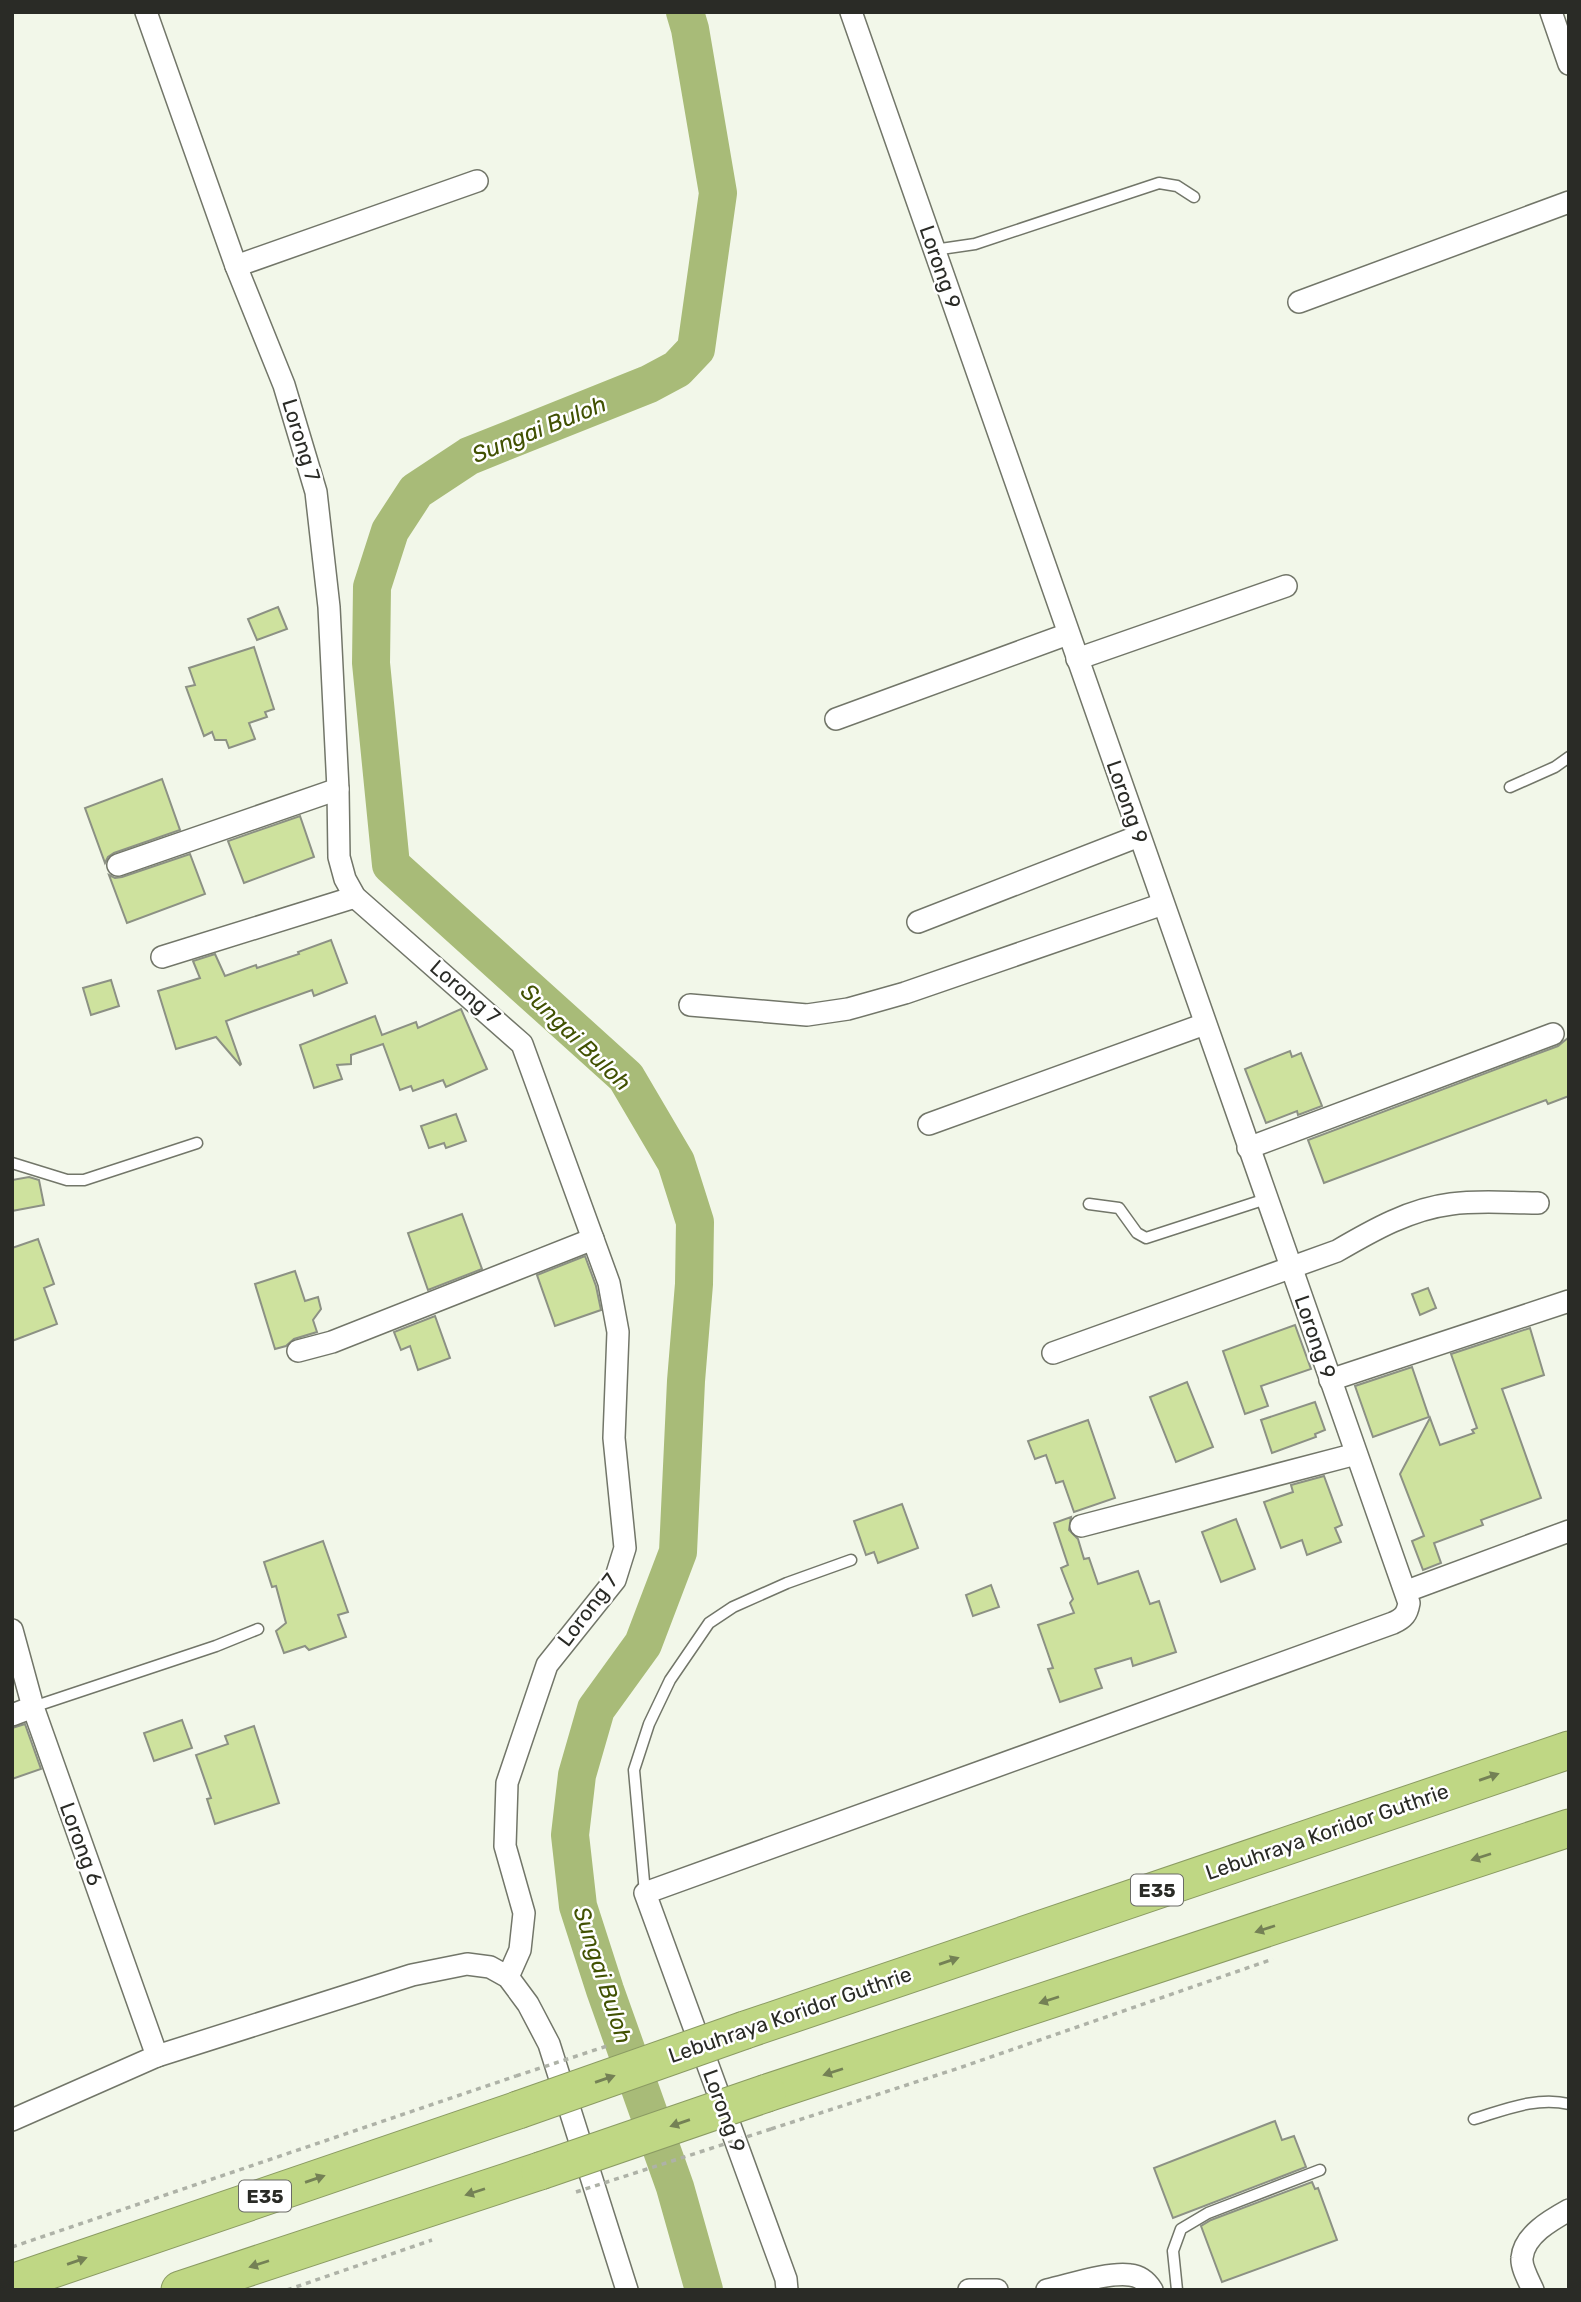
<svg xmlns="http://www.w3.org/2000/svg" width="1581" height="2302" font-family="Rubik,sans-serif">
<rect width="100%" height="100%" fill="#f2f7e9"/>
<g fill="none" stroke-linecap="round" stroke-linejoin="round">
<!-- river -->
<path stroke="#a8bb78" stroke-width="38" d="M685,12L690,29L718,193L696,349L677,369L649,384L469,456L416,491L390,531L372,587L371,663L391,865L626,1077L676,1162L695,1222L694,1284L686,1381L678,1552L643,1644L596,1709L577,1775L570,1835L578,1906L605,1990L675,2187L704,2290"/>
</g>
<!-- building -->
<g fill="#cee29e" stroke="#8c9184" stroke-width="2">
<path d="M278,607L287,629L257,640L248,619Z"/>
<path d="M254,647L274,709L265,712L267,717L249,723L255,739L229,748L226,740H215L212,732L204,736L186,687L195,685L189,668Z"/>
<path d="M162,779L180,830L114,853L108,857L105,863L85,808Z"/>
<path d="M300,816L314,857L244,883L228,841Z"/>
<path d="M190,854L205,894L127,923L109,875L115,878L122,877Z"/>
<path d="M331,940L347,983L314,996L312,990L226,1021L241,1064L240,1065L216,1037L176,1049L158,991L200,978L193,961L215,954L225,976L256,965L257,968L299,954L298,952Z"/>
<path d="M111,980L119,1006L91,1015L83,988Z"/>
<path d="M461,1009L487,1069L446,1087L443,1080L413,1091L411,1086L400,1090L383,1044L351,1055V1064L337,1065L342,1079L314,1088L300,1045L375,1016L382,1035L416,1022L418,1028Z"/>
<path d="M1569,1037V1096L1548,1104L1546,1100L1324,1183L1308,1140L1558,1046Z"/>
<path d="M1290,1051L1292,1057L1301,1053L1322,1106L1298,1115L1297,1111L1266,1123L1245,1069Z"/>
<path d="M456,1114L466,1141L446,1148L444,1143L429,1148L421,1126Z"/>
<path d="M29,1177L39,1180L44,1205L12,1211V1180Z"/>
<path d="M462,1214L482,1269L428,1290L408,1233Z"/>
<path d="M38,1239L54,1284L44,1288L57,1324L12,1341V1248Z"/>
<path d="M585,1256L596,1286L601,1310L555,1326L537,1275Z"/>
<path d="M295,1271L305,1301L318,1297L321,1309L313,1320L317,1332L294,1339L286,1346L275,1349L255,1284Z"/>
<path d="M1428,1288L1436,1308L1420,1315L1412,1294Z"/>
<path d="M435,1316L450,1358L418,1370L410,1346L401,1350L394,1332Z"/>
<path d="M1295,1325L1311,1369L1261,1386L1268,1406L1245,1414L1223,1351Z"/>
<path d="M1530,1328L1544,1375L1502,1389L1541,1498L1481,1520L1483,1525L1434,1543L1441,1563L1423,1570L1412,1541L1424,1536L1400,1474L1430,1418L1440,1445L1474,1433L1472,1430L1477,1428L1451,1354Z"/>
<path d="M1412,1367L1429,1417L1373,1437L1355,1386Z"/>
<path d="M1187,1382L1213,1447L1176,1462L1150,1397Z"/>
<path d="M1315,1402L1325,1430L1315,1434L1316,1437L1272,1453L1261,1420Z"/>
<path d="M1088,1420L1115,1498L1074,1512L1063,1481L1056,1483L1046,1455L1035,1459L1028,1441Z"/>
<path d="M1324,1476L1342,1525L1335,1528L1341,1542L1307,1555L1302,1540L1281,1548L1264,1502L1293,1492L1291,1485Z"/>
<path d="M902,1504L918,1548L878,1563L874,1552L866,1555L854,1521Z"/>
<path d="M1071,1517L1069,1530L1078,1539L1084,1559L1089,1558L1098,1584L1138,1571L1150,1604L1159,1601L1176,1652L1133,1666L1131,1658L1095,1669L1102,1688L1060,1702L1048,1669L1053,1668L1038,1625L1074,1613L1070,1603L1073,1599L1061,1568L1068,1565L1054,1523Z"/>
<path d="M1236,1519L1255,1569L1221,1582L1202,1532Z"/>
<path d="M323,1541L348,1612L338,1615L346,1637L309,1650L305,1646L284,1653L276,1631L286,1623L276,1586L272,1587L264,1562Z"/>
<path d="M991,1585L999,1607L973,1616L966,1595Z"/>
<path d="M182,1720L192,1748L154,1761L144,1733Z"/>
<path d="M25,1724L41,1769L12,1779V1728Z"/>
<path d="M254,1726L279,1803L215,1824L207,1799L211,1798L196,1755L228,1744L225,1736Z"/>
<path d="M1275,2121L1282,2140L1294,2136L1306,2167L1173,2218L1154,2168Z"/>
<path d="M1312,2182L1315,2189L1318,2188L1337,2240L1222,2282L1201,2226L1211,2220Z"/>
</g>
<g fill="none" stroke-linecap="round" stroke-linejoin="round">
<!-- lane casing -->
<g stroke="#727669" stroke-width="13">
<g id="lane">
<path d="M934,250L975,244L1159,183L1177,186L1194,197"/>
<path d="M1510,787L1555,767L1569,757"/>
<path d="M12,1163L67,1180H84L197,1143"/>
<path d="M1089,1204L1119,1208L1137,1233L1146,1238L1266,1199"/>
<path d="M33,1707L216,1646L258,1629"/>
<path d="M645,1893L634,1770L649,1724L670,1680L709,1623L733,1607L787,1583L851,1560"/>
<path d="M1474,2119C1504,2110 1537,2096 1569,2104"/>
<path d="M1177,2290L1173,2251L1181,2229L1208,2213L1320,2170"/>
</g>
</g>
<!-- street casing -->
<g stroke="#727669" stroke-width="24">
<g id="street">
<path d="M146,12L236,266L284,385L316,492L329,607L338,789L339,857L345,879L355,897L522,1044L609,1283L618,1332L614,1438L625,1548L615,1580L547,1665L507,1783L505,1846L524,1913L520,1950L508,1977"/>
<path d="M1551,12L1569,64"/>
<path d="M236,266L477,181"/>
<path d="M1299,302L1569,202"/>
<path d="M1077,659L1286,586"/>
<path d="M836,719L1068,634"/>
<path d="M118,865L338,789"/>
<path d="M918,922L1139,836"/>
<path d="M162,957L355,897"/>
<path d="M690,1005L807,1015L848,1009L905,993L1163,904"/>
<path d="M929,1124L1205,1024"/>
<path d="M1248,1148L1553,1034"/>
<path d="M298,1351L332,1342L593,1239"/>
<path d="M1053,1353L1337,1251C1373,1230 1410,1209 1451,1204C1479,1200 1510,1203 1538,1203"/>
<path d="M1330,1380L1569,1301"/>
<path d="M1081,1526L1356,1454"/>
<path d="M1407,1591L1569,1531"/>
<path d="M12,1630L33,1707L157,2056"/>
<path d="M12,1715L33,1707"/>
<path d="M12,2120L157,2056L412,1975L467,1964L490,1967L508,1977L528,2004L549,2044L627,2290"/>
<path d="M787,2290L786,2279L645,1893L1393,1623C1404,1618 1407,1614 1409,1603L851,12"/>
<path d="M969,2290H997"/>
<path d="M1047,2290C1070,2285 1107,2272 1130,2275C1140,2276 1147,2282 1152,2290"/>
<path d="M1533,2290C1529,2281 1521,2267 1522,2258C1524,2235 1551,2220 1569,2210"/>
</g>
</g>
<!-- highway casing -->
<g stroke="#8b9b63" stroke-width="39">
<g id="highway">
<path d="M745,2030L1569,1750"/>
<path d="M767,2093L1569,1828"/>
<path d="M12,2283L518,2110"/>
<path d="M180,2290L540,2171"/>
</g>
</g>
<!-- path -->
<g stroke="#aeb2a7" stroke-width="3.5" stroke-dasharray="5 5" stroke-linecap="butt">
<path d="M771,2129L959,2068L1273,1959"/>
<path d="M12,2247L516,2076"/>
<path d="M287,2290L432,2240"/>
</g>
<!-- lane -->
<use href="#lane" stroke="#fff" stroke-width="10"/>
<!-- street -->
<use href="#street" stroke="#fff" stroke-width="21"/>
<!-- highway -->
<use href="#highway" stroke="#bfd784" stroke-width="37"/>
<!-- highway-bridge casing -->
<g stroke="#8b9b63" stroke-width="39" stroke-linecap="butt">
<g id="highway-bridge">
<path d="M518,2110L745,2030"/>
<path d="M540,2171L767,2093"/>
</g>
</g>
<!-- path-bridge -->
<g stroke="#aeb2a7" stroke-width="3.5" stroke-dasharray="5 5" stroke-linecap="butt">
<path d="M516,2076L607,2046"/>
<path d="M576,2192L771,2129"/>
</g>
<!-- highway-bridge -->
<use href="#highway-bridge" stroke="#bfd784" stroke-width="37"/>
</g>
<!-- one-way arrows -->
<defs><path id="oneway-solid" d="M-6-.8H1V-3.2L6.5 0L1 3.2V.8H-6Z" transform="scale(1.75)"/></defs>
<g fill="#748155">
<use href="#oneway-solid" transform="translate(1489 1777) rotate(-19)"/>
<use href="#oneway-solid" transform="translate(1481 1857) rotate(162)"/>
<use href="#oneway-solid" transform="translate(1265 1929) rotate(162)"/>
<use href="#oneway-solid" transform="translate(949 1961) rotate(-19)"/>
<use href="#oneway-solid" transform="translate(1049 2000) rotate(162)"/>
<use href="#oneway-solid" transform="translate(833 2072) rotate(162)"/>
<use href="#oneway-solid" transform="translate(605 2079) rotate(-19)"/>
<use href="#oneway-solid" transform="translate(680 2123) rotate(161)"/>
<use href="#oneway-solid" transform="translate(315 2179) rotate(-19)"/>
<use href="#oneway-solid" transform="translate(475 2192) rotate(162)"/>
<use href="#oneway-solid" transform="translate(77 2261) rotate(-19)"/>
<use href="#oneway-solid" transform="translate(259 2264) rotate(162)"/>
</g>
<g text-anchor="middle" stroke-width="5" stroke-linejoin="round" paint-order="stroke">
<!-- shield labels -->
<g fill="#fff" stroke="#6a6b67" stroke-width="2">
<rect x="1131" y="1874.5" width="52" height="31" rx="5"/>
<rect x="239" y="2180.5" width="52" height="31" rx="5"/>
</g>
<g font-size="19" font-weight="bold" fill="#2a2b26">
<text x="1157" y="1897">E35</text>
<text x="265" y="2203">E35</text>
</g>
<!-- street labels -->
<g font-size="21" fill="#2a2b26" stroke="#fff">
<text transform="translate(940 267) rotate(71)" y="7">Lorong 9</text>
<text transform="translate(301 440) rotate(73)" y="7">Lorong 7</text>
<text transform="translate(1127 802) rotate(71)" y="7">Lorong 9</text>
<text transform="translate(465 992) rotate(41)" y="7">Lorong 7</text>
<text transform="translate(1315 1337) rotate(71)" y="7">Lorong 9</text>
<text transform="translate(588 1610) rotate(-53)" y="7">Lorong 7</text>
<text transform="translate(1327 1832) rotate(-19)" y="7">Lebuhraya Koridor Guthrie</text>
<text transform="translate(81 1844) rotate(70)" y="7">Lorong 6</text>
<text transform="translate(790 2015) rotate(-19)" y="7">Lebuhraya Koridor Guthrie</text>
<text transform="translate(724 2111) rotate(70)" y="7">Lorong 9</text>
</g>
<!-- water labels -->
<g font-size="23" font-style="italic" fill="#415102" stroke="#fff">
<text transform="translate(539 429) rotate(-22)" y="8">Sungai Buloh</text>
<text transform="translate(576 1037) rotate(44)" y="8">Sungai Buloh</text>
<text transform="translate(603 1975) rotate(72)" y="8">Sungai Buloh</text>
</g>
</g>
<!-- border -->
<rect width="1581" height="2302" fill="none" stroke="#2a2b26" stroke-width="28"/>
</svg>
